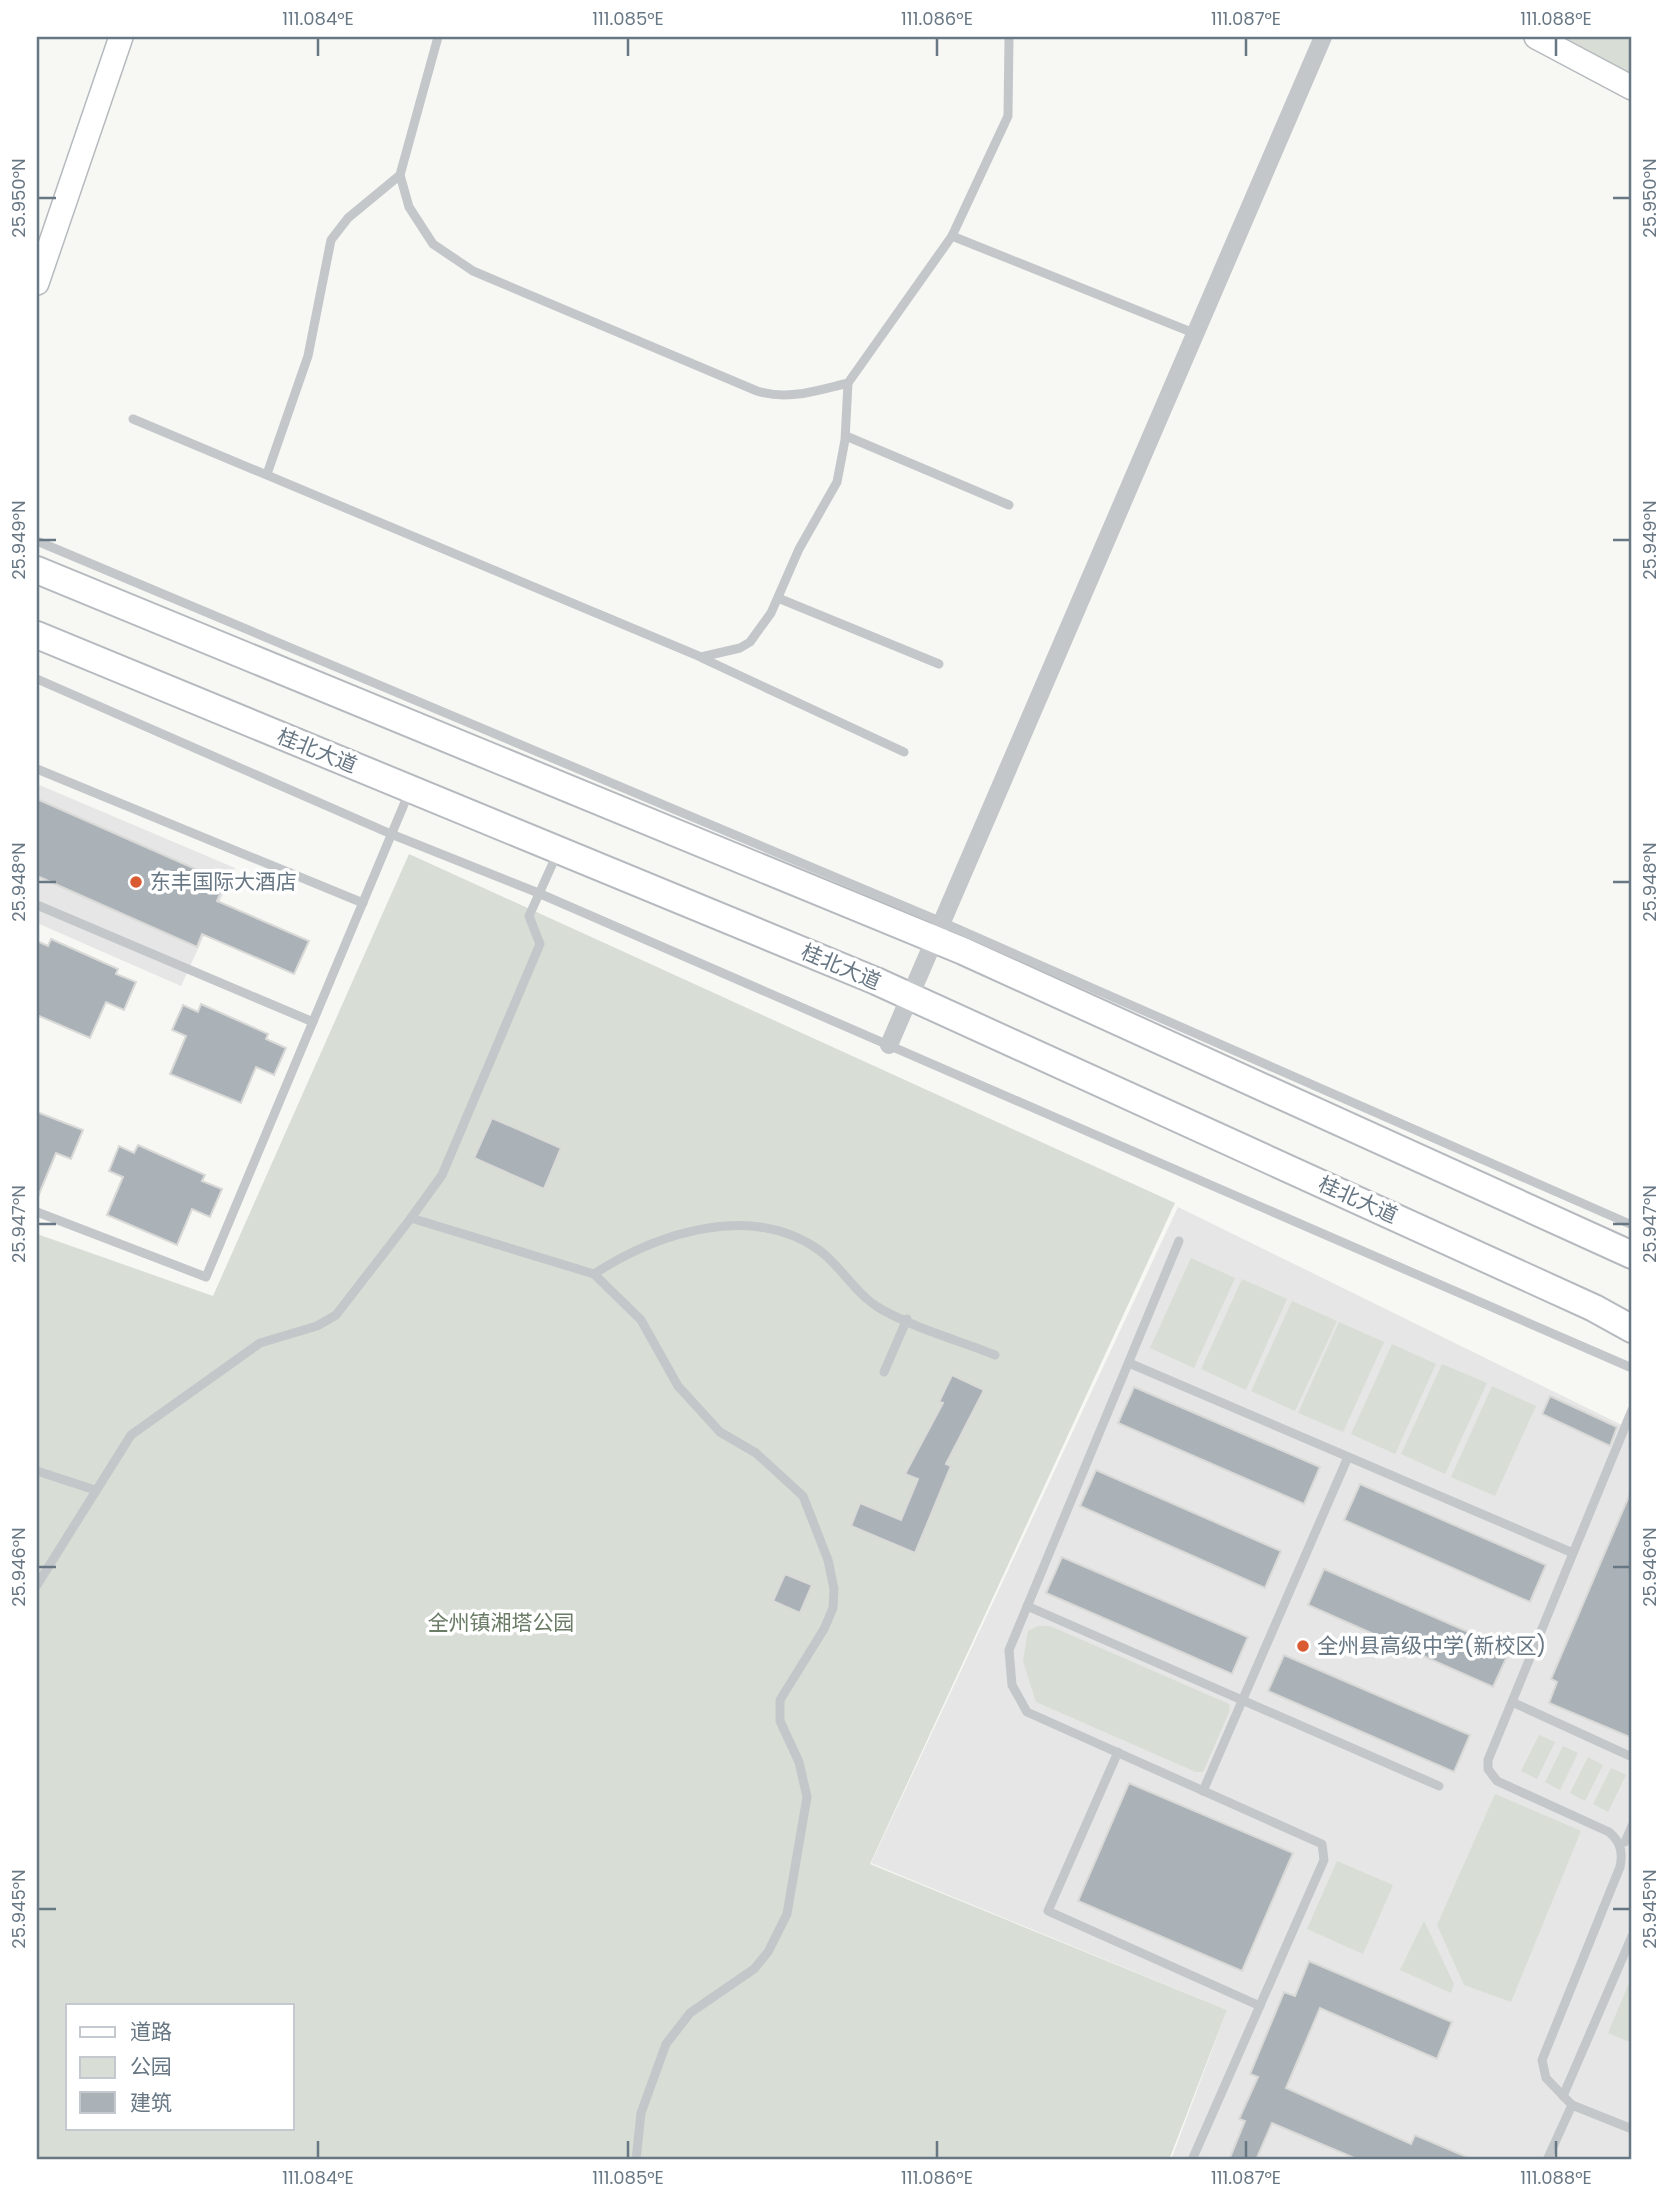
<svg xmlns="http://www.w3.org/2000/svg" width="1669" height="2197" font-family="Poppins,'Noto Sans SC',sans-serif">
<rect width="100%" height="100%" fill="#f7f7f4"/>
<!-- built -->
<g fill="#e5e6e5">
<path d="M37,784L235,868L181,986L37,923Z"/>
<path d="M1178,1207L1632,1430V2160H1171L1227,2010L871,1863Z"/>
</g>
<!-- green -->
<g fill="#d8ded5" fill-rule="evenodd">
<path d="M1536,37H1632V88Z"/>
<path d="M409,854L1175,1203L870,1864L1227,2010L1169,2160H37V1234L213,1296ZM68,2006H292V2129H68Z"/>
<path d="M1191,1258L1235,1278L1194,1368L1150,1348Z"/>
<path d="M1242,1279L1287,1299L1246,1390L1201,1369Z"/>
<path d="M1292,1301L1337,1321L1295,1411L1251,1391Z"/>
<path d="M1339,1322L1384,1342L1343,1432L1298,1413Z"/>
<path d="M1392,1344L1436,1364L1395,1454L1351,1434Z"/>
<path d="M1442,1364L1487,1383L1445,1474L1401,1454Z"/>
<path d="M1492,1386L1536,1406L1495,1496L1451,1477Z"/>
<path d="M1038,1626H1050L1229,1704L1230,1710L1203,1772H1196L1036,1702L1023,1661L1028,1631Z"/>
<path d="M1539,1735L1555,1742L1537,1779L1521,1771Z"/>
<path d="M1563,1746L1578,1753L1560,1790L1545,1782Z"/>
<path d="M1588,1757L1603,1765L1585,1801L1570,1793Z"/>
<path d="M1611,1768L1626,1775L1608,1812L1593,1804Z"/>
<path d="M1495,1794L1581,1831L1511,2002L1464,1985L1437,1925Z"/>
<path d="M1337,1861L1393,1885L1363,1954L1307,1929Z"/>
<path d="M1424,1921L1454,1984L1451,1993L1400,1970Z"/>
<path d="M1632,1976V2043L1608,2033Z"/>
</g>
<!-- building -->
<g fill="#aab2b7" stroke="#d9d9d7" stroke-width="2">
<path d="M37,799L225,882L217,901L309,941L294,974L202,934L197,947L37,876Z"/>
<path d="M51,939L118,969L116,974L136,982L124,1010L106,1002L90,1038L37,1015V941L48,946Z"/>
<path d="M201,1004L268,1034L266,1039L286,1048L274,1075L256,1067L241,1103L170,1074L186,1036L172,1030L183,1005L198,1012Z"/>
<path d="M37,1112L83,1130L71,1159L56,1153L37,1199Z"/>
<path d="M492,1118L561,1148L544,1189L474,1158Z"/>
<path d="M138,1145L205,1175L202,1181L222,1189L210,1217L192,1209L177,1245L107,1215L123,1177L109,1171L119,1146L134,1153Z"/>
<path d="M952,1375L984,1390L946,1464L951,1466L915,1553L851,1526L860,1503L901,1520L918,1479L905,1474L943,1403L939,1402Z"/>
<path d="M1134,1387L1320,1467L1304,1504L1118,1423Z"/>
<path d="M1550,1396L1617,1427L1610,1446L1542,1414Z"/>
<path d="M1096,1470L1281,1551L1265,1588L1080,1506Z"/>
<path d="M1360,1484L1546,1565L1530,1602L1344,1520Z"/>
<path d="M1632,1489V1738L1549,1703L1557,1682L1551,1679Z"/>
<path d="M1062,1557L1248,1637L1232,1674L1046,1593Z"/>
<path d="M1324,1569L1510,1650L1493,1687L1308,1605Z"/>
<path d="M785,1574L812,1585L800,1613L773,1601Z"/>
<path d="M1284,1655L1470,1735L1454,1772L1268,1691Z"/>
<path d="M1129,1783L1293,1853L1242,1971L1078,1901Z"/>
<path d="M1309,1961L1452,2022L1437,2059L1320,2008L1286,2088L1411,2144L1415,2135L1474,2160H1359L1272,2123L1256,2160H1229L1245,2121L1239,2119L1258,2077L1250,2074L1284,1992L1295,1996Z"/>
</g>
<g fill="none" stroke-linecap="round" stroke-linejoin="round">
<!-- secondary casing -->
<g stroke="#b6babe" stroke-width="26">
<g id="secondary">
<path d="M1536,37L1632,88"/>
<path d="M37,283L121,37"/>
</g>
</g>
<!-- primary casing -->
<g stroke="#b6babe" stroke-width="30">
<g id="primary">
<path d="M37,570L963,951L1632,1255"/>
<path d="M37,635L876,981L1594,1308L1632,1329"/>
</g>
</g>
<!-- service -->
<g stroke="#c3c7ca" stroke-width="9">
<path d="M438,37L400,175L409,207L433,244L473,271L757,391C788,401 818,390 848,383L952,236L1008,116L1009,37"/>
<path d="M952,236L1196,334"/>
<path d="M133,419L701,657L740,648L750,642L771,613L799,549L837,482L845,440L848,383"/>
<path d="M846,436L1009,505"/>
<path d="M267,474L308,356L331,240L348,218L400,175"/>
<path d="M37,541L944,923L1632,1225"/>
<path d="M778,598L939,664"/>
<path d="M702,658L904,752"/>
<path d="M37,679L391,834L536,892L1632,1368"/>
<path d="M37,769L363,903"/>
<path d="M557,854L529,916L540,944L442,1175L411,1218L594,1274L641,1320L678,1386L720,1432L756,1453L803,1496L828,1560L834,1589L833,1608L824,1629L780,1700V1721L799,1762L807,1797L787,1914L768,1952L754,1969L690,2013L666,2044L641,2113L636,2160"/>
<path d="M37,905L313,1022"/>
<path d="M37,1212L206,1277L410,790"/>
<path d="M1179,1241L1009,1650L1012,1685L1027,1712L1322,1844L1324,1860L1192,2160"/>
<path d="M594,1274C657,1233 751,1202 819,1250C842,1267 856,1295 881,1309C912,1327 960,1341 995,1355"/>
<path d="M1129,1363L1573,1553"/>
<path d="M884,1372L907,1319"/>
<path d="M37,1471L95,1490"/>
<path d="M37,1585L131,1435L260,1343L317,1326L336,1315L411,1218"/>
<path d="M1027,1606L1439,1786"/>
<path d="M1512,1702L1632,1757"/>
<path d="M1118,1752L1048,1911L1260,2006"/>
<path d="M1203,1791L1348,1457"/>
<path d="M1625,1842L1632,1826"/>
<path d="M1563,2096L1632,1936"/>
<path d="M1572,2105L1546,2078L1542,2060L1620,1867C1623,1853 1621,1842 1609,1832L1497,1781L1488,1769V1760L1632,1410"/>
<path d="M1547,2160L1572,2105L1632,2129"/>
</g>
<!-- minor -->
<path stroke="#c3c7ca" stroke-width="18" d="M889,1045L1323,37"/>
<!-- secondary -->
<use href="#secondary" stroke="#fff" stroke-width="23"/>
<!-- primary -->
<use href="#primary" stroke="#fff" stroke-width="26"/>
</g>
<!-- ticks -->
<path fill="none" stroke="#687784" stroke-width="2.5" d="M318,38V56M628,38V56M937,38V56M1246,38V56M1556,38V56M38,198H56M1613,198H1630M38,540H56M1613,540H1630M38,882H56M1613,882H1630M38,1224H56M1613,1224H1630M38,1567H56M1613,1567H1630M38,1909H56M1613,1909H1630M318,2141V2158M628,2141V2158M937,2141V2158M1246,2141V2158M1556,2141V2158"/>
<!-- markers -->
<g fill="#da5a31" stroke="#fff" stroke-width="2.5">
<circle cx="136" cy="882" r="7"/>
<circle cx="1303" cy="1646" r="7"/>
</g>
<g text-anchor="middle" stroke-width="7" stroke-linejoin="round" paint-order="stroke">
<!-- street labels -->
<g font-size="21" fill="#687784" stroke="#fff">
<text transform="translate(317 751) rotate(22)" y="7">桂北大道</text>
<text transform="translate(841 967) rotate(23)" y="7">桂北大道</text>
<text transform="translate(1358 1200) rotate(24)" y="7">桂北大道</text>
</g>
<!-- poi labels -->
<g font-size="21" fill="#687784" stroke="#fff" text-anchor="start">
<text x="150" y="889">东丰国际大酒店</text>
<text x="1317" y="1653">全州县高级中学(新校区)</text>
</g>
<!-- park labels -->
<g font-size="21" fill="#6a7b66" stroke="#fff">
<text x="501" y="1630">全州镇湘塔公园</text>
</g>
</g>
<!-- border -->
<rect width="1669" height="2197" fill="none" stroke="#ffffff" stroke-width="77"/>
<!-- legend -->
<rect x="66" y="2004" width="228" height="126" fill="#ffffff" stroke="#c3c9ce" stroke-width="2"/>
<rect x="80" y="2027" width="35" height="10" fill="#ffffff" stroke="#c3c9ce" stroke-width="2"/>
<text x="130" y="2039" font-size="21" fill="#687784">道路</text>
<rect x="80" y="2057" width="35" height="21" fill="#d8ded5" stroke="#c3c9ce" stroke-width="2"/>
<text x="130" y="2074" font-size="21" fill="#687784">公园</text>
<rect x="80" y="2092" width="35" height="21" fill="#aab2b7" stroke="#c3c9ce" stroke-width="2"/>
<text x="130" y="2110" font-size="21" fill="#687784">建筑</text>
<rect x="38" y="38" width="1592" height="2120" fill="none" stroke="#687784" stroke-width="2.5"/>
<g font-size="18" text-anchor="middle" fill="#687784">
<text x="318" y="25">111.084°E</text>
<text x="628" y="25">111.085°E</text>
<text x="937" y="25">111.086°E</text>
<text x="1246" y="25">111.087°E</text>
<text x="1556" y="25">111.088°E</text>
<text transform="translate(19 198) rotate(-90)" y="6">25.950°N</text>
<text transform="translate(1650 198) rotate(-90)" y="6">25.950°N</text>
<text transform="translate(19 540) rotate(-90)" y="6">25.949°N</text>
<text transform="translate(1650 540) rotate(-90)" y="6">25.949°N</text>
<text transform="translate(19 882) rotate(-90)" y="6">25.948°N</text>
<text transform="translate(1650 882) rotate(-90)" y="6">25.948°N</text>
<text transform="translate(19 1224) rotate(-90)" y="6">25.947°N</text>
<text transform="translate(1650 1224) rotate(-90)" y="6">25.947°N</text>
<text transform="translate(19 1567) rotate(-90)" y="6">25.946°N</text>
<text transform="translate(1650 1567) rotate(-90)" y="6">25.946°N</text>
<text transform="translate(19 1909) rotate(-90)" y="6">25.945°N</text>
<text transform="translate(1650 1909) rotate(-90)" y="6">25.945°N</text>
<text x="318" y="2184">111.084°E</text>
<text x="628" y="2184">111.085°E</text>
<text x="937" y="2184">111.086°E</text>
<text x="1246" y="2184">111.087°E</text>
<text x="1556" y="2184">111.088°E</text>
</g>
</svg>
